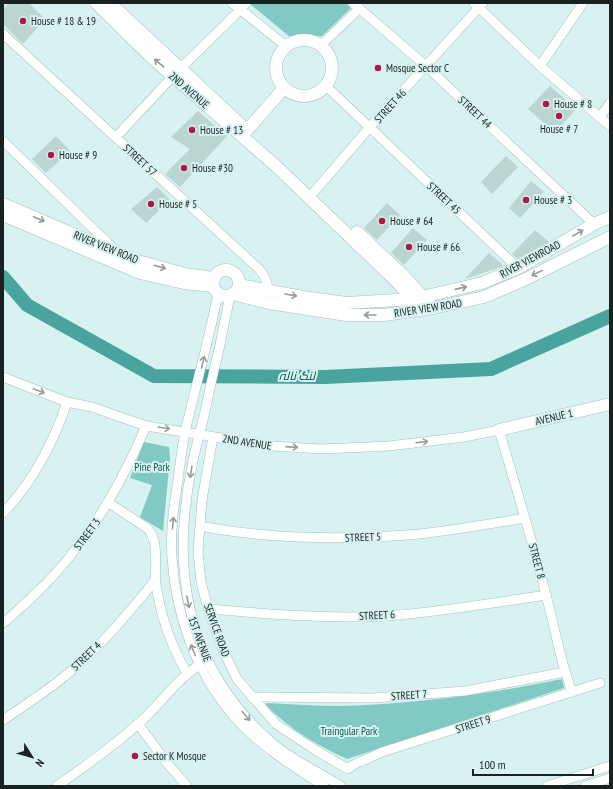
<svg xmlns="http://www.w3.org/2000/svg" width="613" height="789" font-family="'PT Sans Narrow',Cairo,sans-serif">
<rect width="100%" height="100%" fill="#d7f2f0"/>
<!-- green -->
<g fill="#81cac4">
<path d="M251,3H346L351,8L322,36L290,37L250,4Z"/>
<path d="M144,442L169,447L170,458L163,531L140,517L152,485L130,478Z"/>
<path d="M562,679L564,688L347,759C318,746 288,728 266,705L267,703C292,704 316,706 341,706C416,704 489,694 562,679Z"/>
</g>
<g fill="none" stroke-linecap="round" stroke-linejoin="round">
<!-- river -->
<path stroke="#4aa49e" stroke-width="14" d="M3,277L27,305L154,376L325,377L491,369L610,316"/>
</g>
<!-- building -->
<g fill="#bad5d2">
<path d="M9,3H29L45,19L23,44L3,24V10Z"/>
<path d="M550,86L576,109L555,133L528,109Z"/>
<path d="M198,111L227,136L180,187L165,174L190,149L171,137Z"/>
<path d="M56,136L70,151L46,173L32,159Z"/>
<path d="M506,156L518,167L492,194L481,182Z"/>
<path d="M531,181L544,192L520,218L509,208Z"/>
<path d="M157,187L170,200L146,223L131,209Z"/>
<path d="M387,203L400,215L377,240L364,228Z"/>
<path d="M413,228L427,240L404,265L391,253Z"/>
<path d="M535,230L549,242L518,259L512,254Z"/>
<path d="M489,253L504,266L465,279Z"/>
</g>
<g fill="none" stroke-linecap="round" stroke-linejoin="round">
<!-- street casing -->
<g stroke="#a5bfbd" stroke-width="10">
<g id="street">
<path d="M232,3L286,46"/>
<path d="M353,3L426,66L594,224"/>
<path d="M474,3L540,66L610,126"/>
<path d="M3,34L259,269C265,276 268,282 268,291"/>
<path d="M321,45L359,9"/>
<path d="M540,66L583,3"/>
<path d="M181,68L240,10L246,3"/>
<path d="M326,86L518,268"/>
<path d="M600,117L610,103"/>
<path d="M116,137L173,76"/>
<path d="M3,141L115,250"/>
<path d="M314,192L369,128L483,3"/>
<path d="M218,293C209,340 196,385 185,432C182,447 180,464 178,480C174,505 170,532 172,558C176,615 195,670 232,714C257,744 291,765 324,786"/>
<path d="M230,295C227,312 223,328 220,345C214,369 209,393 204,416C200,433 195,449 192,466C170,571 187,667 269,740C290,759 317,771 341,786"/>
<path d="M3,377L67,402L92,407L146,426L272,446L322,449L389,446L464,437L499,430C515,484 532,539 546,595C555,627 560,661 572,692"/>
<path d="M213,437L202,500L198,552L201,582L208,609L223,650L237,679L276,724L317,751L348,769L353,765L382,752L600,683"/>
<path d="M109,503L147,528C160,541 154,566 156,584C157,594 160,604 162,614C168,635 176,655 187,673"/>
<path d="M3,513C32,483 54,442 67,402"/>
<path d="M200,526C272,540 347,540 420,534C455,530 490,524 525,518"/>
<path d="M208,609C267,614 327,619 387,616C440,612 493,603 546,595"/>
<path d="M3,623C12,616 20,608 28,601C82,552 118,492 146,426"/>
<path d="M252,697L373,698L465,691L565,672"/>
<path d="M3,720C26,705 49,689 70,672C102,645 130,612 156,579"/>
<path d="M138,724L167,763L187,786"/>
<path d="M57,786C84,767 112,747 137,725C159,706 175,681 199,665"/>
<path d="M547,786L610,766"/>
<path d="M585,786L610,778"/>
</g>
</g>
<!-- secondary casing -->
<g stroke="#a5bfbd" stroke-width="13">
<g id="secondary">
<path d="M96,3L151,57L276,166L396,281L422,309"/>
<path d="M110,3L241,125"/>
<circle cx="304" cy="68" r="28"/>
<path d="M242,136L284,88"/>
<path d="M3,204L134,260L185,274L213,278"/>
<path d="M3,215L140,273L184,283L213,286"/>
<path d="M357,232L404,276L433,308"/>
<circle cx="226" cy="283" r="13"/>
<path d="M239,285L303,297L346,303L414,299L482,283L518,268L594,224L610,217"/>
<path d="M233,294L269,303L346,315H384L433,308L484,297L526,279L610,237"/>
<path d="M499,430L610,404"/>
</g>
</g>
<!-- street -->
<use href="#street" stroke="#fff" stroke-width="9"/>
<!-- secondary -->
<use href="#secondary" stroke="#fff" stroke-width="12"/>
</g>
<!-- one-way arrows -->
<defs><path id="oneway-shaft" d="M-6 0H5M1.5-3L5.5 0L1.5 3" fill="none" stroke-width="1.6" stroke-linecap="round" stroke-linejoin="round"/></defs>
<g stroke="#979c9b">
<use href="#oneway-shaft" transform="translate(159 63) rotate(-139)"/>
<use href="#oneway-shaft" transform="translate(39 219) rotate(23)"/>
<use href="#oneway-shaft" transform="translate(578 233) rotate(-30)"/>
<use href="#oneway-shaft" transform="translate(160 267) rotate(16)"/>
<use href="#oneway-shaft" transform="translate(537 273) rotate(154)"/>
<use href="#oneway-shaft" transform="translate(461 288) rotate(-13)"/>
<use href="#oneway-shaft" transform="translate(291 295) rotate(10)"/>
<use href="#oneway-shaft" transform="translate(370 315) rotate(180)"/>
<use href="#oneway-shaft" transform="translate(203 362) rotate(-77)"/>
<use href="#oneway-shaft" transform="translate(39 391) rotate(21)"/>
<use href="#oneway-shaft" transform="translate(164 428) rotate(9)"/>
<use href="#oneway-shaft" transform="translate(422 442) rotate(-7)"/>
<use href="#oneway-shaft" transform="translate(292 447) rotate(4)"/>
<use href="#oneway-shaft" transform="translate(191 472) rotate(99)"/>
<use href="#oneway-shaft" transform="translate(173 523) rotate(-85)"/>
<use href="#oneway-shaft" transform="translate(188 602) rotate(79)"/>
<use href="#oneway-shaft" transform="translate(193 650) rotate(-112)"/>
<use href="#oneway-shaft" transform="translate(246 716) rotate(49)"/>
</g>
<!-- markers -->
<g fill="#ac1949" stroke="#d7f2f0" stroke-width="1.5">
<circle cx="23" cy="21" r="4"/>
<circle cx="378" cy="68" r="4"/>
<circle cx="546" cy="104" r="4"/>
<circle cx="559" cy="116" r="4"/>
<circle cx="192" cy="130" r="4"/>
<circle cx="51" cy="155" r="4"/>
<circle cx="184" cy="168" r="4"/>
<circle cx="526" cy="200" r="4"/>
<circle cx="151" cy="204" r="4"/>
<circle cx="382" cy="221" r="4"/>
<circle cx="409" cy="247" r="4"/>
<circle cx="135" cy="756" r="4"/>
</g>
<g text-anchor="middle" stroke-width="4" stroke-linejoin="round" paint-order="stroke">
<!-- poi labels -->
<g font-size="11" fill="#182221" stroke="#d7f2f0" text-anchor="start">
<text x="31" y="25">House # 18 &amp; 19</text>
<text x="386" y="72">Mosque Sector C</text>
<text x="554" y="108">House # 8</text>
<text x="559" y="133" text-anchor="middle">House # 7</text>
<text x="200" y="134">House # 13</text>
<text x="59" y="159">House # 9</text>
<text x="192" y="172">House #30</text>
<text x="534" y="204">House # 3</text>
<text x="159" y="208">House # 5</text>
<text x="390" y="225">House # 64</text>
<text x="417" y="251">House # 66</text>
<text x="143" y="760">Sector K Mosque</text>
</g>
<!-- street labels -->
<g font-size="11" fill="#182221" stroke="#d7f2f0">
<text transform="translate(189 90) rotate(41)" y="4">2ND AVENUE</text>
<text transform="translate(390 106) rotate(-48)" y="4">STREET 46</text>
<text transform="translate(475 112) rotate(43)" y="4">STREET 44</text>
<text transform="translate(140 160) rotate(43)" y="4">STREET 57</text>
<text transform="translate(444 198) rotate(43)" y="4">STREET 45</text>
<text transform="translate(106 247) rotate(22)" y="4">RIVER VIEW ROAD</text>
<text transform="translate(530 259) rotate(-28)" y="4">RIVER VIEWROAD</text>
<text transform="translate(428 308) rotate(-9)" y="4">RIVER VIEW ROAD</text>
<text transform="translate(554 417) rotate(-13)" y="4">AVENUE 1</text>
<text transform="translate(247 442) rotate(9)" y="4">2ND AVENUE</text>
<text transform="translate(87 534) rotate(-54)" y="4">STREET 3</text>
<text transform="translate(363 537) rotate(-2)" y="4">STREET 5</text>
<text transform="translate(537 561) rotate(75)" y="4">STREET 8</text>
<text transform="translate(377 615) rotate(-3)" y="4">STREET 6</text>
<text transform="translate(217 630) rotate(70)" y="4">SERVICE ROAD</text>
<text transform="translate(200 639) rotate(70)" y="4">1ST AVENUE</text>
<text transform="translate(86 656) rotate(-44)" y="4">STREET 4</text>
<text transform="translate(409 695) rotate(-4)" y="4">STREET 7</text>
<text transform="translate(473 724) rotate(-18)" y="4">STREET 9</text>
</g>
<!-- park labels -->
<g font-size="11" fill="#0d5b57" stroke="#d7f2f0">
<text x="152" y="471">Pine Park</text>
<text x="349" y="735">Traingular Park</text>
</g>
<!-- water labels -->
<g font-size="12" font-style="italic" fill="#005450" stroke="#d7f2f0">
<text x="297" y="380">لنگ نالہ</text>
</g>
</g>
<!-- border -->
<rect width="613" height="789" fill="none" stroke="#182221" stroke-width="8"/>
<!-- north arrow -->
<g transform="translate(32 757) rotate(127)" stroke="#d7f2f0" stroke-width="3" paint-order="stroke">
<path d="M0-3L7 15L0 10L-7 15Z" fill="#182221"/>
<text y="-6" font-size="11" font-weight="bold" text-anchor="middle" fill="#182221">N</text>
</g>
<!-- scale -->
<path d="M473 769v6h120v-6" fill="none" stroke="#182221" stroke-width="2"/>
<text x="479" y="769" font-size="12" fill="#182221" stroke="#d7f2f0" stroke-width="3" paint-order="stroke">100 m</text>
</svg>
